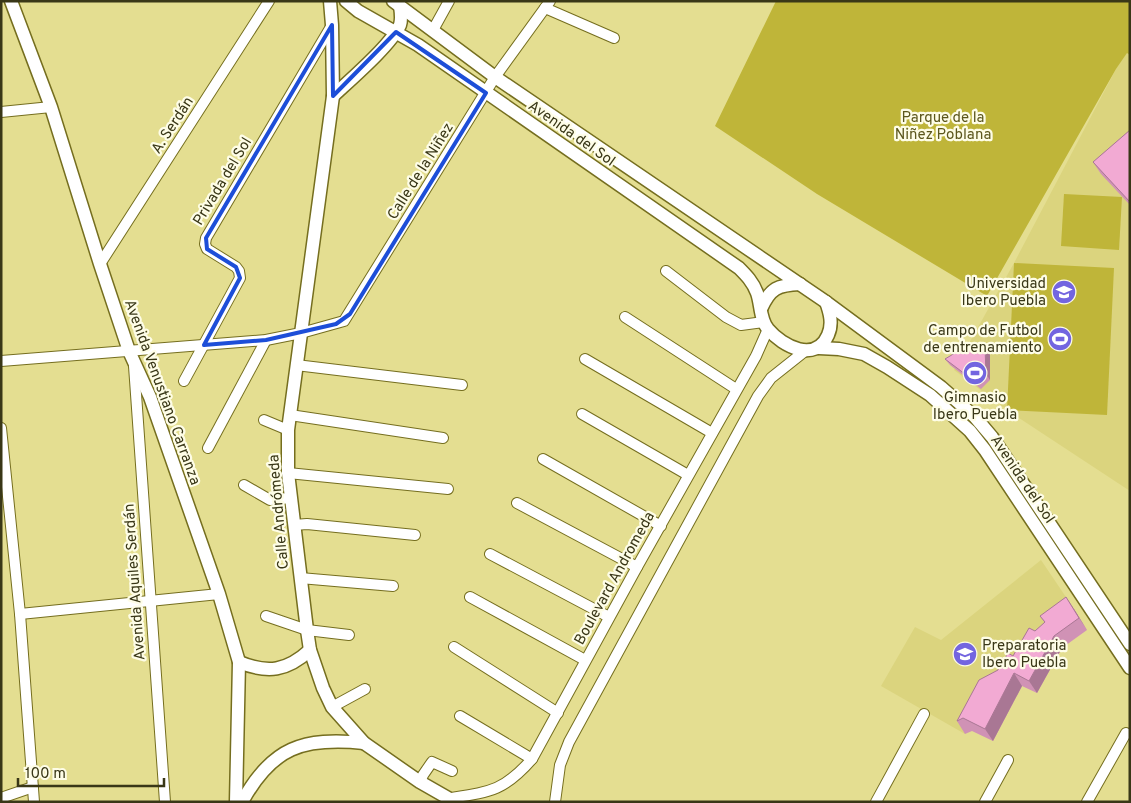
<svg xmlns="http://www.w3.org/2000/svg" width="1131" height="803" font-family="Overpass,sans-serif">
<rect width="100%" height="100%" fill="#e4de91"/>
<!-- built -->
<g fill="#dbd47e">
<path d="M1130,48V491L1007,410L954,370L1014,263L1116,69Z"/>
<path d="M1041,560L1074,609L1049,628L987,693L965,734L881,686L915,627L941,640Z"/>
</g>
<!-- green -->
<g fill="#bfb539">
<path d="M776,1H1130V55L1127,53L1116,69L987,296L817,194L715,126Z"/>
<path d="M1064,194L1122,197L1119,250L1061,246Z"/>
<path d="M1014,263L1114,268L1107,415L1007,410Z"/>
</g>
<g fill="none" stroke-linecap="round" stroke-linejoin="round">
<!-- minor casing -->
<g stroke="#756e1f" stroke-width="12">
<g id="minor">
<path d="M545,8L614,38"/>
<path d="M433,30L449,1"/>
<path d="M1,112L51,107"/>
<path d="M100,264L269,1"/>
<path d="M666,271L726,317L741,325L764,322"/>
<path d="M625,317L736,389"/>
<path d="M585,359L712,433"/>
<path d="M1,361L266,340L301,333L344,321L495,77L550,1"/>
<path d="M296,365L462,385"/>
<path d="M134,366L165,802"/>
<path d="M184,381L240,278L239,271L236,267L207,249L205,244L206,238L332,25"/>
<path d="M582,414L688,475"/>
<path d="M290,415L443,438"/>
<path d="M264,420L288,430"/>
<path d="M1,428L20,614L34,802"/>
<path d="M208,448L266,340"/>
<path d="M543,459L661,526"/>
<path d="M288,473L448,489"/>
<path d="M244,485L270,500L290,498"/>
<path d="M517,503L637,567"/>
<path d="M294,525L307,524L415,535"/>
<path d="M490,554L609,617"/>
<path d="M300,578L393,586"/>
<path d="M470,597L585,660"/>
<path d="M20,614L219,594"/>
<path d="M266,616L307,630L349,635"/>
<path d="M454,647L558,713"/>
<path d="M332,707L365,689"/>
<path d="M460,716L532,759"/>
<path d="M420,782L423,775L432,762L452,771"/>
<path d="M1,798L33,787"/>
<path d="M450,798C490,792 504,791 532,759L637,567L756,356L768,329"/>
<path d="M555,802L560,765L569,742L758,396L771,378L805,351"/>
<path d="M876,802L924,714"/>
<path d="M985,802L1008,760"/>
<path d="M1087,802L1126,733"/>
</g>
</g>
<!-- major casing -->
<g stroke="#756e1f" stroke-width="15">
<g id="major">
<path d="M11,1L51,107L100,264L129,351L150,397L219,594L239,662L236,802"/>
<path d="M330,1L332,25L333,96L288,430V473L307,630L310,650L323,688L332,707L364,743L420,782L455,802"/>
<path d="M346,1L358,11L418,45L739,268C746,275 753,282 757,293C761,304 760,320 768,329C783,347 816,363 828,335C833,324 830,313 826,302"/>
<path d="M393,1L495,77L826,302L941,387L975,417L992,437L1130,644"/>
<path d="M333,96C350,80 391,45 400,25C402,19 401,13 400,6"/>
<path d="M761,309C770,288 778,285 800,284"/>
<path d="M819,348L839,349L864,354L887,367L930,395L970,431L985,450L1130,668"/>
<path d="M239,662C268,674 287,671 310,650"/>
<path d="M242,802C272,747 303,737 364,743"/>
</g>
</g>
<!-- minor -->
<use href="#minor" stroke="#fff" stroke-width="10"/>
<!-- major -->
<use href="#major" stroke="#fff" stroke-width="12"/>
</g>
<!-- wall -->
<g fill="#d092b5">
<path d="M1130,130V205L1101,174L1093,162Z"/>
<path d="M983,348L990,354V380L981,389L950,365L945,359Z"/>
<path d="M1074,609L1087,630L1062,648L1037,693L1022,686L993,741L972,731L965,734L957,721L998,670L1013,656L1035,631L1045,623L1040,616Z"/>
</g>
<!-- shaded-wall -->
<g fill="#a97794">
<path d="M985,348L990,354V380L986,374Z"/>
<path d="M1066,597L1074,609L1087,630L1079,618Z"/>
<path d="M1054,636L1062,648L1037,693L1029,681Z"/>
<path d="M1014,673L1022,686L993,741L985,729Z"/>
</g>
<!-- building -->
<g fill="#f2aad3" stroke="#a97794">
<path d="M1130,130V202L1093,162Z"/>
<path d="M980,343L979,348H985L986,374L977,383L945,359L970,344Z"/>
<path d="M1066,597L1079,618L1054,636L1029,681L1014,673L985,729L963,718L957,721L979,680L998,670L1008,653L1013,656L1029,628L1035,631L1045,622L1040,616Z"/>
</g>
<!-- marked area -->
<path fill="none" stroke="#1d4ed8" stroke-width="4" stroke-linejoin="round" d="M332,25L333,96L396,32L486,93L350,314L336,324L266,340L204,345L240,278L236,267L207,249L206,238Z"/>
<!-- icons -->
<defs>
<g id="university-disc" transform="scale(1.25)"><circle r="9.5" fill="#7365e0" stroke="#fefde7"/><path d="M0-5L7-2L0 1L-7-2ZM-4 1L0 2.5L4 1V4Q0 6-4 4Z" fill="#fff"/></g>
<g id="stadium-disc" transform="scale(1.25)"><circle r="9.5" fill="#7365e0" stroke="#fefde7"/><path d="M0-5a6.5 5 0 1 0 0 10a6.5 5 0 1 0 0-10ZM-3.5-1.8h7v3.6h-7Z" fill="#fff"/></g>
<g id="school-disc" transform="scale(1.25)"><circle r="9.5" fill="#7365e0" stroke="#fefde7"/><path d="M0-5L7-2L0 1L-7-2ZM-4 1L0 2.5L4 1V4Q0 6-4 4Z" fill="#fff"/></g>
</defs>
<g fill-rule="evenodd">
<use href="#university-disc" x="1064" y="292"/>
<use href="#stadium-disc" x="1060" y="339"/>
<use href="#stadium-disc" x="975" y="373"/>
<use href="#school-disc" x="965" y="654"/>
</g>
<g text-anchor="middle" stroke-width="4.5" stroke-linejoin="round" paint-order="stroke">
<!-- park labels -->
<g font-size="15" fill="#5c571d" stroke="#fefde7">
<text x="943" y="122">Parque de la<tspan x="943" dy="17">Niñez Poblana</tspan></text>
</g>
<!-- street labels -->
<g font-size="15" fill="#393717" stroke="#fefde7">
<text transform="translate(172 125) rotate(-57)" y="5">A. Serdán</text>
<text transform="translate(572 133) rotate(35)" y="5">Avenida del Sol</text>
<text transform="translate(420 171) rotate(-58)" y="5">Calle de la Niñez</text>
<text transform="translate(222 181) rotate(-59)" y="5">Privada del Sol</text>
<text transform="translate(163 392) rotate(70)" y="5">Avenida Venustiano Carranza</text>
<text transform="translate(1023 479) rotate(56)" y="5">Avenida del Sol</text>
<text transform="translate(278 512) rotate(-95)" y="5">Calle Andrómeda</text>
<text transform="translate(614 578) rotate(-61)" y="5">Boulevard Andromeda</text>
<text transform="translate(134 582) rotate(-94)" y="5">Avenida Aquiles Serdán</text>
</g>
<!-- poi labels -->
<g font-size="15" fill="#393717" stroke="#fefde7" text-anchor="end">
<text x="1046" y="288">Universidad<tspan x="1046" dy="17">Ibero Puebla</tspan></text>
<text x="1042" y="335">Campo de Futbol<tspan x="1042" dy="17">de entrenamiento</tspan></text>
<text x="975" y="402" text-anchor="middle">Gimnasio<tspan x="975" dy="17">Ibero Puebla</tspan></text>
<text x="982" y="650" text-anchor="start">Preparatoria<tspan x="982" dy="17">Ibero Puebla</tspan></text>
</g>
</g>
<!-- border -->
<rect width="1131" height="803" fill="none" stroke="#393717" stroke-width="5"/>
<!-- scale -->
<path d="M18 778v8h146v-8" fill="none" stroke="#393717" stroke-width="2.5"/>
<text x="25" y="778" font-size="15" fill="#393717" stroke="#fefde7" stroke-width="4" paint-order="stroke">100 m</text>
</svg>
